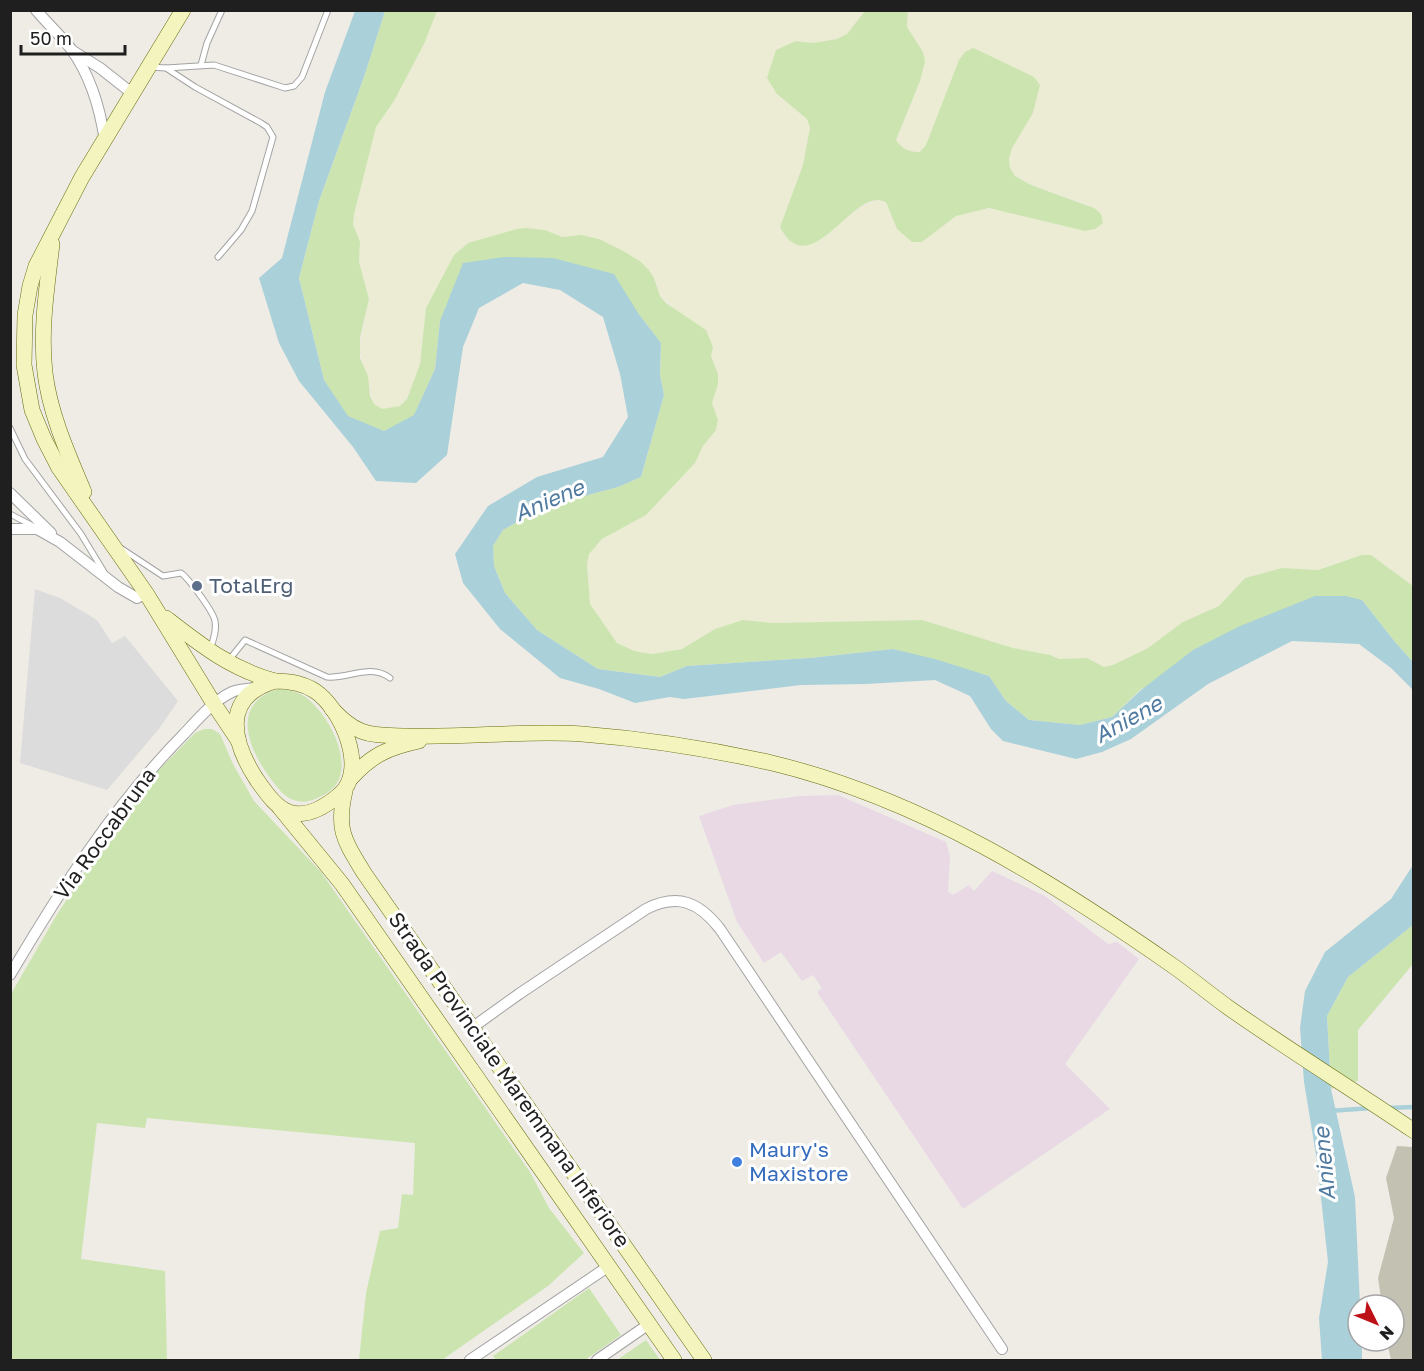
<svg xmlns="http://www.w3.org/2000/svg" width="1424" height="1371" font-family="'Golos Text',sans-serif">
<rect width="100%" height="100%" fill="#efece6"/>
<!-- residential -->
<path fill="#dddcdc" d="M35,589L60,598L97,620L112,643L125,636L178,701L158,730L107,790L20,763Z"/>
<!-- industrial -->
<path fill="#e8d9e5" d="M838,795L946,842L950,856L948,892L953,895L969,885L974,891L992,871L1045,896L1108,944L1117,942L1139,959L1065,1064L1110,1109L963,1209L817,992L822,988L813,975L802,981L781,952L764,963L737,922L699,816L733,805L800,796Z"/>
<!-- construction -->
<path fill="#c3c2b2" d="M1397,1146L1413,1147V1360H1391L1387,1341H1394V1305H1382L1378,1278L1394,1218L1386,1178Z"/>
<!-- farmland -->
<path fill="#ebecd3" d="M437,11H865L847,34L837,39L813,43L796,41L777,94L807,119L810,128L803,165L780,227L785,236L793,242L821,240L859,208L877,200L886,202L897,229L922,241L956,216L979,209H999L1065,227L1101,214L1086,204L1031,185L1015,176L1010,168L1009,158L1034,77L973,49L926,145L920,152H911L903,148L896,141L920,81L923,52L907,27L908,11H1413V586L1371,555H1362L1318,570L1282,568L1245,578L1219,606L1183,622L1148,648L1113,665L1104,667L1087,658L1059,659L1050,655L1013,648L922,620L773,623L743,620L715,629L682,649L652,654L634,651L617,643L590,604L587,564L589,554L602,539L646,515L695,463L703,446L716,430L718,420L712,403L718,384V374L711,356L713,347L682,315L660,296L654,278L641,262L581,235L562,237L545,230L468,243L454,255L426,308L420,364L407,399L400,406L391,409H382L374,404L359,349L369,299L359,262L360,242L353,224L354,214L376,127L394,101L424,44Z"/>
<!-- grass -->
<g fill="#cce5b0">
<path d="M385,11H437L424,44L394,101L376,127L354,214L353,224L360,242L359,262L369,299L360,338V358L368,376L370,396L374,404L382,409L400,406L407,399L420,364L426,308L454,255L468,243L517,229L526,228L545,230L562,237L581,235L599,239L625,252L641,262L648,269L654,278L660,296L666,303L706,330L713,347L711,356L718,374V384L712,403L718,420L716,430L703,446L695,463L646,515L602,539L589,554L587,564L590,604L617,643L634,651L652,654L682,649L715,629L743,620L773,623L922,620L1013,648L1050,655L1059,659L1087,658L1104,667L1113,665L1148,648L1183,622L1219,606L1245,578L1282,568L1318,570L1362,555H1371L1413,586V662L1395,642L1362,600L1141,689L1112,717L1080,725L1029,720L1006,701L989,676L893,649L810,658L687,666L660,677L598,669L537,630L505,593L494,566L493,546L503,530L543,507L618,487L641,477L664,395L660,375L661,343L638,313L553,258L440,321L435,369L414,416L384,431L348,417L324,380L299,278L319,201L365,74Z"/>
<path d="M865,11H908L907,27L923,52L925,62L920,81L896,140C903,150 909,152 920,152L926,145L959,60L965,52L973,48L982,52L1034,77L1040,85L1033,113L1012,148L1009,158L1010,168L1015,176L1031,185L1094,208L1101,214L1103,223L1095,229L1085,231L989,208L956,216L922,242H912L897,229L886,202C883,201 880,200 877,200C847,201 808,281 780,227L803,165L810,128L807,119L777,94L767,78L776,50L796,41L813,43L837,39L847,34Z"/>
<path d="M278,689C288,690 295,691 304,696C328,712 358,767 331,790C322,797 308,804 297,801C285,799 277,787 270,778C248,748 230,704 278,689Z"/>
<path d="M204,729H212L220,734L233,764L254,801L321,872L530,1172L549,1208L584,1253L548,1286L442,1360H359L366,1293L380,1231L398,1228L402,1194L413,1195L415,1143L147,1118L145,1128L97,1123L81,1259L165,1271L167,1360H11V994L56,916L124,812L147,782L195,733Z"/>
<path d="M1413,925V964L1358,1030V1081L1331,1089L1327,1016L1348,977Z"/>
<path d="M589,1288L621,1335L585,1360H496L493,1356Z"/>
<path d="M646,1340L660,1360H617Z"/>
</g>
<!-- water -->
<g fill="#aad0d9">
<path d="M355,11H385L365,74L319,201L299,278L324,380L348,416L384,431L414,415L435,369L440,321L463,263L504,257L553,258L614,274L638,313L661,343L660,375L664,395L641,477L618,487L543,507L503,530L493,546L494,566L505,593L537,630L598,669L660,677L687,666L810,658L893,649L935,659L989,676L1006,701L1029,720L1080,725L1112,717L1141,690L1193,650L1240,626L1315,596H1346L1362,600L1395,642L1413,662V690L1391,668L1359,644L1292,641L1208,684L1131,739L1102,752L1076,759L1003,741L991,729L970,696L935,680L866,684L801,685L684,699L670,697L635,703L599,689L560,678L500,629L463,583L455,554L488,506L537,477L603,457L628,417L620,374L603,317L560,290L523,283L479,308L463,347L447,455L416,483L376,481L353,447L299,381L279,343L259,278L282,258L325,92Z"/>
<path d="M1413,865V925L1348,977L1327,1016L1331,1089L1355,1197L1360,1305H1358V1341H1362V1360H1322L1319,1318L1328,1262L1317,1161L1304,1082L1300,1028L1305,991L1325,952L1391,899Z"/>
</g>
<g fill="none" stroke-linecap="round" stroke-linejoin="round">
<!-- stream -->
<g stroke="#aad0d9" stroke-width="4.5">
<path d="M1386,1108L1414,1107"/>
<path d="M1329,1111L1372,1108"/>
</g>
<!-- service casing -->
<g stroke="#a3a3a3" stroke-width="7">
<g id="service">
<path d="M201,65L207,43L222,10"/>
<path d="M150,67L166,68L214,65L285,88L294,86L302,77L328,10"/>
<path d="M166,68L195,87L261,123L267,127L273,137L252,211L241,230L218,257"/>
<path d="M10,428L25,459L81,534L104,572"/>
<path d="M10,514L33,526"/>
<path d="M122,549L163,576L181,573C189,579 213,611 215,621C217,630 213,641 210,650"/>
<path d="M229,660L245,640L327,677C349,679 370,663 390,678"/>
</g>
</g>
<!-- minor casing -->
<g stroke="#a3a3a3" stroke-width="12">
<g id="minor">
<path d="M36,10C47,23 60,35 71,49C91,76 100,108 105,141"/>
<path d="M73,51L100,68L133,94"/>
<path d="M10,493L51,533"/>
<path d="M10,529H37L60,542L118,587L137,598L146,593"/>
<path d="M10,975C61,889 114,805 184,734C198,719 213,701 232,692C239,689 247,689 255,688"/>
<path d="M473,1027L519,994L646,909C678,893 699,902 720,929L1002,1349"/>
<path d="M470,1360L609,1266"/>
<path d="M597,1360L649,1324"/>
</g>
</g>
<!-- secondary casing -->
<g stroke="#676e0e" stroke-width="16">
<g id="secondary">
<path d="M183,10L82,177L36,266L30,286L25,315L24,365L32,410L44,439L59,468L146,593L214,704L238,740"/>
<path d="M52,244C47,287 40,330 45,373C50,414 68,454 84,492"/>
<path d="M166,618C202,646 231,669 275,681"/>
<path d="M275,681C289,681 303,683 315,691C341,708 369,771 339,795C326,806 307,818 289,812C276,808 265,791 257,780C232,742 221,697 275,681Z"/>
<path d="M332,709C341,718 349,726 361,731C376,737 393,735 408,736C466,738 525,730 582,734C646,739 710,749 772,763C921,799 1052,881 1176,968C1194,981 1211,995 1229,1008C1289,1050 1352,1089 1414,1131"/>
<path d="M350,779C372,755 387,748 419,741"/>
<path d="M345,791C336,830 344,840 364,873L704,1360"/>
<path d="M280,808L342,884L674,1360"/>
</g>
</g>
<!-- service -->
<use href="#service" stroke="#fff" stroke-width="5"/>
<!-- minor -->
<use href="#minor" stroke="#fff" stroke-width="10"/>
<!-- secondary -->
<use href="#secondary" stroke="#f4f4bf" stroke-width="15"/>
</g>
<!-- markers -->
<circle fill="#5c6f8a" stroke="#fff" stroke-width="2" cx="197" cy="586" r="6"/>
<circle fill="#3f7fe0" stroke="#fff" stroke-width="2" cx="737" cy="1162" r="6"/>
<g text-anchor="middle" stroke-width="6" stroke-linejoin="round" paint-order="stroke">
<!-- service labels -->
<g font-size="21" fill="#4e5e75" stroke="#fff" text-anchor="start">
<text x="209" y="593">TotalErg</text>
</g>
<!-- street labels -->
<g font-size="21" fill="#1f1f1f" stroke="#fff">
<text transform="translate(105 834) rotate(-54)" y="7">Via Roccabruna</text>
<text transform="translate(509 1080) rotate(55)" y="7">Strada Provinciale Maremmana Inferiore</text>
</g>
<!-- shop labels -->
<g font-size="21" fill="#366cbe" stroke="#fff" text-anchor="start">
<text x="749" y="1157">Maury's<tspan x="749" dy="24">Maxistore</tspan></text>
</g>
<!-- water labels -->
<g font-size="22" font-style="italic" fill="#507aa0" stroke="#fff">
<text transform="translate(549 500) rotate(-23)" y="8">Aniene</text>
<text transform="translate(1128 719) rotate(-29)" y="8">Aniene</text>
<text transform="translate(1324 1164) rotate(-95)" y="8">Aniene</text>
</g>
</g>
<!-- border -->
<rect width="1424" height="1371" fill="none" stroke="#1f1f1f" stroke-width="24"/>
<!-- north arrow -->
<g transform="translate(1376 1323) rotate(133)"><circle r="28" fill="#ffffff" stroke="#a5a5a5" stroke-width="1.5"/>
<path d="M0-4.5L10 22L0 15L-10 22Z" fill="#be1017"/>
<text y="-9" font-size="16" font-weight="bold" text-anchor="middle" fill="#1f1f1f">N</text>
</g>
<!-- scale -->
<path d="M21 45v9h104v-9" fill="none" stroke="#1f1f1f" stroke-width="3"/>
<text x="30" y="45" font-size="18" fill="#1f1f1f" stroke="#ffffff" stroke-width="4.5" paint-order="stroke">50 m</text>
</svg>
